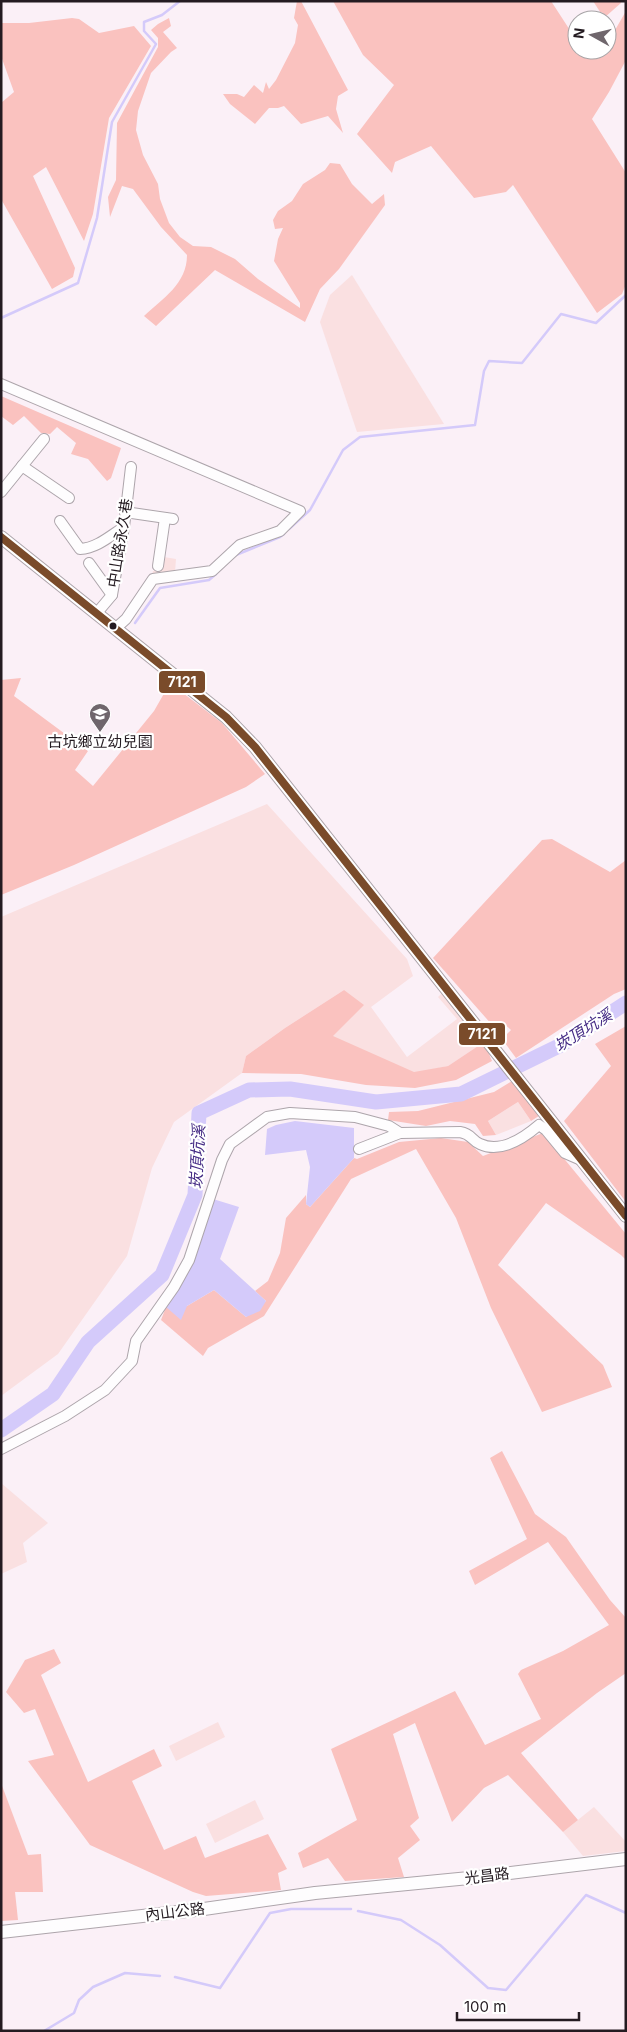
<svg xmlns="http://www.w3.org/2000/svg" width="627" height="2032" font-family="Inter,'Noto Sans TC',sans-serif">
<rect width="100%" height="100%" fill="#fbf0f7"/>
<!-- green -->
<g fill="#fae0e1">
<path d="M352,275L444,424L357,432L320,322L330,295Z"/>
<path d="M164,557L176,559L175,572L152,576L153,571L163,568Z"/>
<path d="M267,804L407,959L413,976L371,1007L407,1057L457,1019L438,997L444,991L484,1042L448,1066L414,1073L332,1037L344,990L285,1028L246,1056L242,1073L174,1122L152,1168L127,1256L58,1354L1,1396V917Z"/>
<path d="M518,1102L531,1121L496,1135L488,1121Z"/>
<path d="M1,1483L48,1523L23,1543L27,1562L1,1574Z"/>
<path d="M218,1722L225,1737L176,1761L169,1746Z"/>
<path d="M255,1800L264,1819L215,1843L206,1824Z"/>
<path d="M594,1807L626,1842V1851L583,1856L563,1832Z"/>
</g>
<!-- forest -->
<g fill="#fac2bf">
<path d="M297,1H301L348,90L338,96L336,109L343,133L328,116L301,124L284,106L278,108H269L255,124L230,104L223,94H237L244,97L254,85L263,93L266,82L269,89L276,80L295,43L298,25L294,18Z"/>
<path d="M333,1H551L577,41V50H583L585,53L607,50V44L626,11V60L609,92L592,119L626,173V284L622,294L597,313L513,185L506,192L474,198L431,146L395,162L392,173L357,134L394,85L363,55Z"/>
<path d="M593,1H620L621,3L604,18Z"/>
<path d="M72,18L79,19L99,33L134,26L151,46L109,118L93,214L84,241L46,167L33,176L75,268L73,277L52,289L1,199V103L14,92L1,56V23H29Z"/>
<path d="M169,18L171,26L163,32L177,48L171,52L151,73L138,111L136,130L143,155L158,184L160,199L169,223L180,237L193,246L211,247L235,259L258,279L300,308V303L274,261L278,239L283,228L275,229L273,220L278,211L292,201L303,184L325,170L330,163L340,164L352,184L372,204L384,194L385,205L339,269L320,289L305,322L215,270L156,326L144,316C163,298 187,284 187,255L161,227L133,189L122,186L110,217L108,197L116,180L117,123L158,47V38L151,30L158,24Z"/>
<path d="M1,396L121,448L111,478L107,481L88,459L71,454L76,443L57,427L50,434L41,433L24,416L13,425L1,416Z"/>
<path d="M21,678L14,696L88,751L75,770L93,786L154,711L170,683L222,723L265,774L246,787L74,865L1,895V680Z"/>
<path d="M552,839L610,872L626,860V989L614,994L516,1058L502,1039L511,1030L502,1022L493,1026L433,958L542,840Z"/>
<path d="M344,990L364,1005L333,1036L414,1072L448,1066L484,1042L492,1061L456,1080L415,1088L366,1085L301,1074L242,1073L246,1056L285,1028Z"/>
<path d="M626,1026V1202L564,1121L611,1066L595,1044Z"/>
<path d="M512,1081L542,1114L531,1121L518,1102L488,1121L496,1135L483,1136L475,1124L450,1121L426,1126L388,1120L389,1112L418,1111L494,1092Z"/>
<path d="M543,1133L626,1234V1260L621,1255L546,1203L498,1265L603,1365L612,1387L542,1412L491,1308L456,1218L416,1149L351,1179L264,1316L208,1348L203,1356L161,1320L166,1307L187,1306L214,1290L246,1317L266,1301L255,1291L268,1281L280,1253L286,1218L306,1195V1204L310,1207L354,1158L357,1159L399,1142L441,1138L468,1142L483,1156Z"/>
<path d="M502,1451L535,1514L566,1537L610,1600L626,1618V1673L597,1693L521,1753L578,1820L563,1832L508,1775L484,1788L452,1822L415,1723L393,1734L419,1818L410,1826L420,1840L398,1858L404,1877L345,1881L328,1858L303,1868L298,1853L357,1820L331,1749L455,1691L485,1745L541,1719L518,1674L521,1670L563,1651L609,1625L548,1542L475,1585L469,1571L527,1539L490,1458Z"/>
<path d="M54,1649L61,1663L41,1675L88,1782L154,1749L162,1766L132,1781L164,1850L196,1836L205,1858L268,1834L287,1869L278,1873L281,1890L206,1896L193,1892L90,1845L28,1761L54,1755L35,1709L24,1713L6,1692L25,1660Z"/>
<path d="M1,1783L28,1855L41,1854L43,1892H15L18,1920L1,1921Z"/>
</g>
<!-- water -->
<g fill="#d4cafa">
<path d="M295,1121L354,1128V1158L310,1207L306,1204L310,1167L306,1150L265,1155L267,1129L276,1125Z"/>
<path d="M213,1199L239,1207L220,1259L266,1301L260,1311L246,1317L214,1290L187,1306L181,1320L166,1307Z"/>
</g>
<g fill="none" stroke-linecap="round" stroke-linejoin="round">
<!-- stream -->
<g stroke="#d4cafa" stroke-width="2.5">
<path d="M1,318L78,283L97,218L112,122L156,44L144,31V22L162,15L180,1"/>
<path d="M289,529L310,510L343,450L360,437L475,425L484,371L489,361L522,363L561,314L596,323L626,295"/>
<path d="M236,555L280,537L284,534"/>
<path d="M135,623L160,588L209,580L216,574"/>
<path d="M358,1911L401,1920L440,1945L488,1988L506,1990L586,1895L626,1913"/>
<path d="M175,1977L220,1988L270,1913L291,1909H351"/>
<path d="M44,2031L74,2013L79,2000L93,1987L125,1973L160,1976"/>
</g>
<!-- river -->
<path stroke="#d4cafa" stroke-width="15" d="M1,1430L53,1394L88,1342L162,1275L195,1195L199,1113L249,1090L290,1089L376,1102L461,1094L561,1045L626,1003"/>
<!-- minor casing -->
<g stroke="#ada5ab" stroke-width="12">
<g id="minor">
<path d="M1,384L300,511L280,531L240,545L212,571L153,579L126,619L116,628"/>
<path d="M22,466L69,498"/>
<path d="M1,492L44,439"/>
<path d="M125,512L173,519"/>
<path d="M60,521L80,549C97,548 110,536 124,527"/>
<path d="M89,563L112,595"/>
<path d="M158,566L165,518"/>
<path d="M96,614L112,595L124,527L131,467"/>
<path d="M359,1149L400,1133L460,1132C472,1134 471,1140 480,1144C501,1154 525,1137 539,1125L546,1130L565,1153L581,1160"/>
<path d="M1,1449L65,1416L105,1390L132,1361L136,1341L174,1287L189,1260L222,1160L230,1144L267,1117L290,1113L355,1117L389,1126L400,1133"/>
</g>
</g>
<!-- major casing -->
<g stroke="#ada5ab" stroke-width="14">
<g id="major">
<path d="M1,537L226,717L255,747L626,1216"/>
<path d="M1,1932L204,1909L315,1893L469,1878L626,1859"/>
</g>
</g>
<!-- minor -->
<use href="#minor" stroke="#fefdfe" stroke-width="10"/>
<!-- major -->
<use href="#major" stroke="#fefdfe" stroke-width="12"/>
<!-- bus-1 casing -->
<g stroke="#fff" stroke-width="11">
<path id="bus-1" d="M1,537L226,717L255,747L626,1216"/>
</g>
<!-- bus-1 -->
<use href="#bus-1" stroke="#7a4b2a" stroke-width="8"/>
</g>
<!-- icons -->
<defs>
<g id="school-pin" transform="scale(1.125)"><path d="M0 17L-7.5 6A9.5 9.5 0 1 1 7.5 6Z" fill="#6f666c" stroke="#fff"/><path d="M0-5L7-2L0 1L-7-2ZM-4 1L0 2.5L4 1V4Q0 6-4 4Z" fill="#fff"/></g>
</defs>
<g fill-rule="evenodd">
<use href="#school-pin" x="100" y="714"/>
</g>
<!-- markers -->
<circle fill="#241b21" stroke="#fff" stroke-width="2" cx="113" cy="626" r="4.5"/>
<g text-anchor="middle" stroke-width="4.5" stroke-linejoin="round" paint-order="stroke">
<!-- street labels -->
<g font-size="15" fill="#241b21" stroke="#fff">
<text transform="translate(120 543) rotate(-81)" y="5">中山路永久巷</text>
<text transform="translate(487 1876) rotate(-7)" y="5">光昌路</text>
<text transform="translate(175 1912) rotate(-7)" y="5">內山公路</text>
</g>
<!-- poi labels -->
<g font-size="15" fill="#241b21" stroke="#fff">
<text x="100" y="747">古坑鄉立幼兒園</text>
</g>
<!-- water labels -->
<g font-size="16" font-style="italic" fill="#442a84" stroke="#fff">
<text transform="translate(583 1030) rotate(-32)" y="6">崁頂坑溪</text>
<text transform="translate(197 1157) rotate(-87)" y="6">崁頂坑溪</text>
</g>
</g>
<g stroke="#fff" stroke-width="2">
<rect x="158" y="670" width="48" height="24" rx="5" fill="#7a4b2a"/>
<rect x="458" y="1022" width="48" height="24" rx="5" fill="#7a4b2a"/>
</g>
<g font-size="14" text-anchor="middle" font-weight="bold" fill="#fff">
<text x="182" y="687">7121</text>
<text x="482" y="1039">7121</text>
</g>
<!-- border -->
<rect width="627" height="2032" fill="none" stroke="#241b21" stroke-width="5"/>
<!-- north arrow -->
<g transform="translate(592 35) rotate(278)"><circle r="24" fill="#ffffff" stroke="#a7a4a6"/>
<path d="M0-4L9 19L0 12L-9 19Z" fill="#6f666c"/>
<text y="-8" font-size="14" font-weight="bold" text-anchor="middle" fill="#241b21">N</text>
</g>
<!-- scale -->
<path d="M457 2012v8h122v-8" fill="none" stroke="#241b21" stroke-width="2.5"/>
<text x="464" y="2012" font-size="15" fill="#241b21" stroke="#ffffff" stroke-width="4" paint-order="stroke">100 m</text>
</svg>
